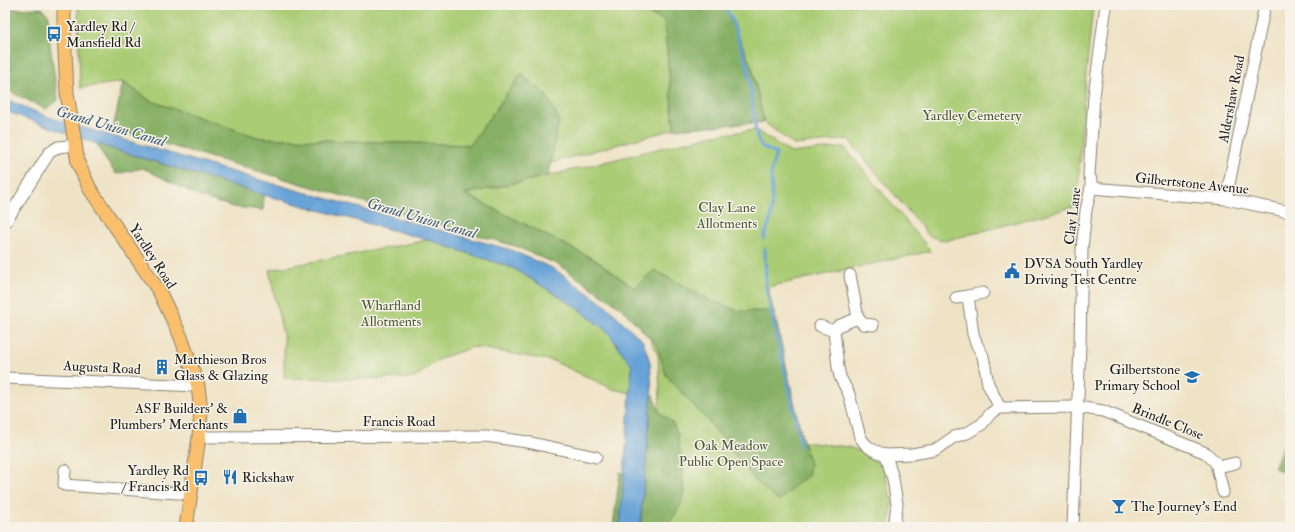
<svg xmlns="http://www.w3.org/2000/svg" width="1295" height="532" font-family="'IM FELL Double Pica',serif">
<rect width="100%" height="100%" fill="#f7f3e8"/>
<filter id="ink" filterUnits="userSpaceOnUse"><feTurbulence type="fractalNoise" baseFrequency=".025" numOctaves="2"/><feDisplacementMap in="SourceGraphic" scale="8" xChannelSelector="R" yChannelSelector="G"/><feConvolveMatrix kernelMatrix="1 2 1 2 8 2 1 2 1" color-interpolation-filters="sRGB"/></filter>
<filter id="wash" filterUnits="userSpaceOnUse"><feTurbulence type="fractalNoise" baseFrequency=".012" numOctaves="4" result="noise"/><feDisplacementMap in="SourceGraphic" scale="16" xChannelSelector="R" yChannelSelector="G"/><feGaussianBlur stdDeviation="0.9" result="paint"/><feColorMatrix in="noise" values="0 0 0 0 0 0 0 0 0 0 0 0 0 0 0 0 0 1.4 0 .05"/><feComposite in="paint" operator="in"/></filter>
<g filter="url(#wash)">
<rect width="100%" height="100%" fill="#efe3c6"/>
<!-- green -->
<g fill="#aacc75" stroke="#637448">
<path d="M78,5H623L664,20L674,129L550,163L559,120L521,75L470,145L260,138L151,101L123,82L80,88Z"/>
<path d="M725,5H1093L1084,95L1077,206L945,241L929,236L848,139L794,145L764,122L752,68Z"/>
<path d="M756,130L791,153L844,147L931,251L768,287L803,442L849,447L862,452L867,458L882,463L892,502L889,527H653L660,389L658,355L650,339L640,328L634,288L597,261L465,194L548,176L714,135Z"/>
<path d="M428,240L513,268L576,307L608,332L632,366L631,393L613,389L553,361L474,347L441,358L414,378L353,379L284,378V339L269,270Z"/>
</g>
<!-- forest -->
<g fill="#87b066" stroke="#526641">
<path d="M623,5H725L752,68L764,122L674,129L664,20Z"/>
<path d="M42,8L49,16V37L58,100L46,109L5,89V17L10,9Z"/>
<path d="M521,74L545,93L559,120L548,176L465,194L597,261L634,288L654,270L712,301L739,311H774L803,442L810,464L808,476L796,484L787,494L778,501L756,481L713,427L666,375L657,345L620,307L559,265L515,246L113,129L123,82L151,101L260,138L470,145Z"/>
<path d="M97,144L264,195L263,210L233,207L200,197L143,168L116,174L105,159Z"/>
<path d="M652,392L659,412L672,422L677,432L683,472L684,491L681,505L667,527H640Z"/>
<path d="M1290,428V474L1274,468Z"/>
<path d="M620,472L625,474L620,527H613Z"/>
</g>
<!-- water -->
<path fill="#67a3d8" stroke="#42607a" d="M5,99L48,117L246,176L511,250L554,269L606,306L643,341L650,362L652,392L640,527H620L632,366L608,332L576,307L513,268L428,240L264,195L97,144L5,111Z"/>
<g fill="none" stroke-linecap="round" stroke-linejoin="round">
<!-- stream -->
<g stroke="#67a3d8" stroke-width="3">
<path d="M724,5L731,17L748,68L754,119"/>
<path d="M755,123C756,131 757,144 764,148C769,151 773,150 776,154L772,167L771,177L772,193L771,217L764,238"/>
<path d="M765,249L766,289L795,415L801,446"/>
</g>
</g>
</g>
<g filter="url(#ink)">
<g fill="none" stroke-linecap="round" stroke-linejoin="round">
<!-- minor casing -->
<g stroke="#868071" stroke-width="13">
<g id="minor">
<path d="M1091,188L1226,199L1290,212"/>
<path d="M1226,199L1265,5"/>
<path d="M5,223L49,153L58,147L76,145"/>
<path d="M850,275L858,318L863,324L873,325"/>
<path d="M968,296L983,293"/>
<path d="M956,298L968,296L973,334L977,345L983,356L988,384L1000,408"/>
<path d="M858,318L838,326L834,331L838,367L840,377L849,394L860,437L866,445L873,450L886,455L912,454L935,450L954,437L967,433L982,424L991,413L1000,408L1077,407L1103,411L1206,453L1216,463L1223,492"/>
<path d="M820,326L834,331"/>
<path d="M5,378L198,386"/>
<path d="M199,437L486,436L527,442L596,457"/>
<path d="M886,455L893,479L897,504L894,527"/>
<path d="M1218,467L1235,463"/>
<path d="M65,470L64,485L191,494"/>
<path d="M1073,527L1080,345L1082,249L1086,210L1091,188V180L1089,175L1094,96L1106,5"/>
</g>
</g>
<!-- major casing -->
<g stroke="#868071" stroke-width="15">
<path id="major" d="M64,5V32L67,93L78,163L90,189L159,291L181,337L198,386L201,411L199,437L186,527"/>
</g>
<!-- minor -->
<use href="#minor" stroke="#fff" stroke-width="11"/>
<!-- major -->
<use href="#major" stroke="#f9bf6d" stroke-width="13"/>
</g>
</g>
<!-- icons -->
<defs>
<g id="bus-bare" transform="scale(1.2)"><path d="M-5-6H5V4H4V6H2V4H-2V6H-4V4H-5ZM-3.5-4V0h7V-4ZM-3.5 1.2v1.5H-2V1.2ZM2 1.2v1.5H3.5V1.2Z" fill="#1f6fb2" stroke="#f7f3e8" stroke-width="2.5" paint-order="stroke"/></g>
<g id="civic-bare" transform="scale(1.2)"><path d="M-.6-6.5H3V-4.5H.6V-3L4-1V1h2V6H-6V1h2V-1L-.6-3ZM-1.2 2.5V6h2.4V2.5Z" fill="#1f6fb2" stroke="#f7f3e8" stroke-width="2.5" paint-order="stroke"/></g>
<g id="building-bare" transform="scale(1.2)"><path d="M-4-6H4V6H1V3H-1V6H-4ZM-2.5-4.3h1.7v1.8h-1.7ZM.8-4.3h1.7v1.8H.8ZM-2.5-1h1.7V.8h-1.7ZM.8-1h1.7V.8H.8Z" fill="#1f6fb2" stroke="#f7f3e8" stroke-width="2.5" paint-order="stroke"/></g>
<g id="school-bare" transform="scale(1.2)"><path d="M0-5L7-2L0 1L-7-2ZM-4 1L0 2.5L4 1V4Q0 6-4 4Z" fill="#1f6fb2" stroke="#f7f3e8" stroke-width="2.5" paint-order="stroke"/></g>
<g id="shop-bare" transform="scale(1.2)"><path d="M-5-2.5h2.3a2.7 3.5 0 0 1 5.4 0H5L5.5 6h-11ZM-1.5-2.5h3a1.5 2.3 0 0 0-3 0Z" fill="#1f6fb2" stroke="#f7f3e8" stroke-width="2.5" paint-order="stroke"/></g>
<g id="restaurant-bare" transform="scale(1.2)"><path d="M-5-6h1v4h1v-4h1v4h1v-4h1v5L-1.5 .5V6h-2V.5L-5-1ZM5-6V6H3V1.5H1.5Q1.5-4 5-6Z" fill="#1f6fb2" stroke="#f7f3e8" stroke-width="2.5" paint-order="stroke"/></g>
<g id="bar-bare" transform="scale(1.2)"><path d="M-6-5H6L.8 .8V4.5H3.5V6h-7V4.5H-.8V.8Z" fill="#1f6fb2" stroke="#f7f3e8" stroke-width="2.5" paint-order="stroke"/></g>
</defs>
<g fill-rule="evenodd">
<use href="#bus-bare" x="54" y="34"/>
<use href="#civic-bare" x="1012" y="271"/>
<use href="#building-bare" x="162" y="367"/>
<use href="#school-bare" x="1192" y="377"/>
<use href="#shop-bare" x="240" y="416"/>
<use href="#restaurant-bare" x="230" y="477"/>
<use href="#bus-bare" x="201" y="478"/>
<use href="#bar-bare" x="1119" y="506"/>
</g>
<g text-anchor="middle" stroke-width="3" stroke-linejoin="round" paint-order="stroke">
<!-- poi labels -->
<g font-size="14" fill="#1c1c1c" stroke="#f7f3e8" text-anchor="start">
<text x="66" y="31">Yardley Rd /<tspan x="66" dy="16">Mansfield Rd</tspan></text>
<text x="1024" y="268">DVSA South Yardley<tspan x="1024" dy="16">Driving Test Centre</tspan></text>
<text x="174" y="364">Matthieson Bros<tspan x="174" dy="16">Glass &amp; Glazing</tspan></text>
<text x="1180" y="374" text-anchor="end">Gilbertstone<tspan x="1180" dy="16">Primary School</tspan></text>
<text x="228" y="413" text-anchor="end">ASF Builders' &amp;<tspan x="228" dy="16">Plumbers' Merchants</tspan></text>
<text x="189" y="475" text-anchor="end">Yardley Rd<tspan x="189" dy="16">/ Francis Rd</tspan></text>
<text x="242" y="482">Rickshaw</text>
<text x="1131" y="511">The Journey's End</text>
</g>
<!-- street labels -->
<g font-size="14" fill="#1c1c1c" stroke="#f7f3e8">
<text transform="translate(1231 99) rotate(-79)" y="5">Aldershaw Road</text>
<text transform="translate(1192 183) rotate(6)" y="5">Gilbertstone Avenue</text>
<text transform="translate(1072 216) rotate(-83)" y="5">Clay Lane</text>
<text transform="translate(153 256) rotate(57)" y="5">Yardley Road</text>
<text transform="translate(102 367) rotate(3)" y="5">Augusta Road</text>
<text x="399" y="426">Francis Road</text>
<text transform="translate(1168 421) rotate(22)" y="5">Brindle Close</text>
</g>
<!-- park labels -->
<g font-size="14" fill="#4e5a3b" stroke="#f7f3e8">
<text x="972" y="120">Yardley Cemetery</text>
<text x="727" y="212">Clay Lane<tspan x="727" dy="16">Allotments</tspan></text>
<text x="391" y="310">Wharfland<tspan x="391" dy="16">Allotments</tspan></text>
<text x="731" y="450">Oak Meadow<tspan x="731" dy="16">Public Open Space</tspan></text>
</g>
<!-- water labels -->
<g font-size="15" font-style="italic" fill="#3e5971" stroke="#f7f3e8">
<text transform="translate(111 126) rotate(16)" y="5">Grand Union Canal</text>
<text transform="translate(422 218) rotate(16)" y="5">Grand Union Canal</text>
</g>
</g>
<!-- margin -->
<rect width="1295" height="532" fill="none" stroke="#f7f3e8" stroke-width="20"/>
</svg>
